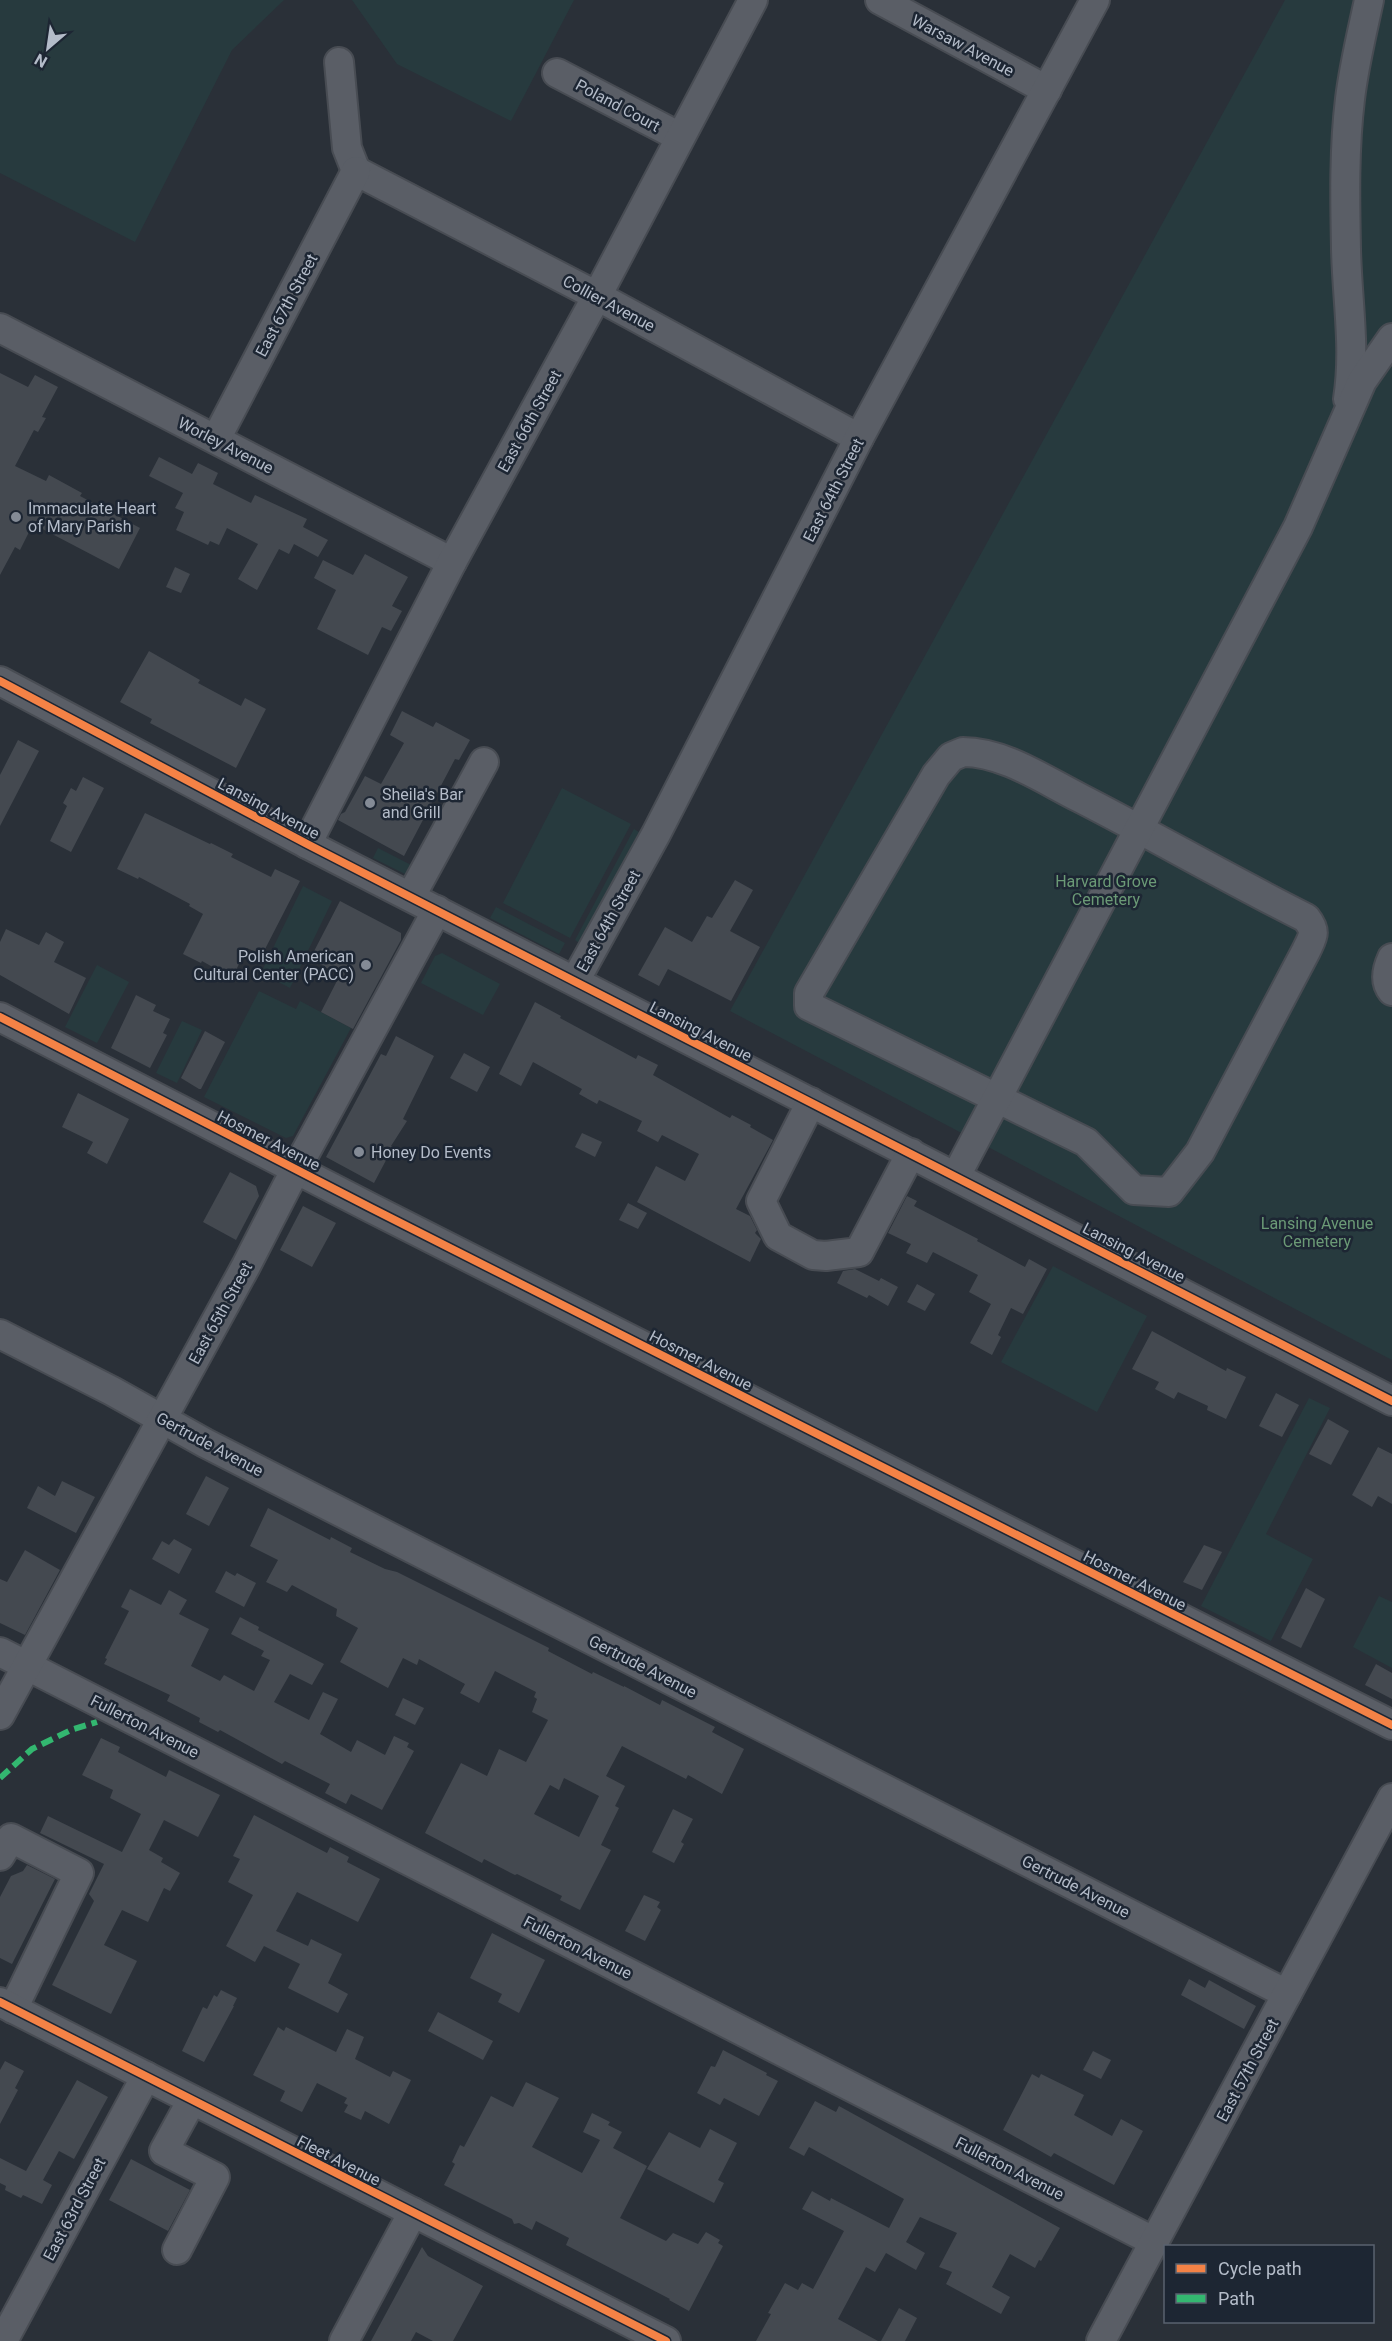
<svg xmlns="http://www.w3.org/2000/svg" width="1392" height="2341" font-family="Roboto,sans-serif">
<rect width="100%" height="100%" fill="#2a3038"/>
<!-- green -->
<g fill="#273a3e">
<path d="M0,0H284L232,50L135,242L0,173Z"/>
<path d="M352,0H574L511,121L397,64Z"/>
<path d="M1285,0H1392V1360L730,1011Z"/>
<path d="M562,788L631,824L570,938L503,903Z"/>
<path d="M634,829L639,832L579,943L575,940Z"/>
<path d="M378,848L419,869L411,877L373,858Z"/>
<path d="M303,886L332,901L290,988L261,973Z"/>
<path d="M496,907L565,943L559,954L490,918Z"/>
<path d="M442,953L500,984L483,1015L421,983L435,956Z"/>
<path d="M97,965L129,982L97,1043L65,1027Z"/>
<path d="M259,991L296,1009L300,1001L351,1028L293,1136L286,1138L204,1097Z"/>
<path d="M182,1021L202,1030L177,1083L156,1073Z"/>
<path d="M1053,1266L1147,1316L1097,1412L1001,1362Z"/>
<path d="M1309,1398L1330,1408L1266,1534L1313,1559L1271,1641L1201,1606Z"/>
<path d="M1379,1596L1392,1602V1668L1353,1647Z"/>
</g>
<!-- building -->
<g fill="#444950" fill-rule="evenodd">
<path d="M0,373L28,387L35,375L58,387L42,417L46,418L38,432L34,430L15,466L46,481L49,475L82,493L80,496L140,528L119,569L33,524L20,550L15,547L0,575Z"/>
<path d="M159,457L192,474L198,463L218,473L213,484L251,503L255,495L307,519L303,527L328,540L318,557L294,544L289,554L279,549L257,590L238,579L258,544L227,528L219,545L210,541L208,545L176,530L184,512L175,508L183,493L149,476Z"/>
<path d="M365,554L408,577L392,606L402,611L391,631L382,627L368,655L317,629L336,590L314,578L323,560L353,575Z"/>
<path d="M175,567L190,574L181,593L166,587Z"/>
<path d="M149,651L200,680L198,683L241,706L245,698L266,709L236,768L150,723L152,719L120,702Z"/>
<path d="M402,711L433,727L436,722L470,740L459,760L455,759L404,856L338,820L341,814L345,812L365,776L381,784L404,743L390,735Z"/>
<path d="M18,740L39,751L0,826V775Z"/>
<path d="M83,777L104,788L71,852L50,841L67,806L63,803L71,788L76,791Z"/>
<path d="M145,813L210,844L211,843L233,854L231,857L271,877L275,869L300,881L262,955L247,948L232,978L202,961L201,963L183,954L203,914L189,906L190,904L139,877L138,879L117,869Z"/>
<path d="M735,880L753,890L730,931L760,947L731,1001L668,969L659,986L638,975L665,927L692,942L707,916L712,918Z"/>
<path d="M340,901L401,933V940L353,1029L321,1012L340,975L310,959Z"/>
<path d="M6,929L39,945L46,932L64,942L54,962L86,978L69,1014L0,975V942Z"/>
<path d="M136,995L156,1005L153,1011L170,1019L163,1033L167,1035L150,1068L111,1048Z"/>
<path d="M535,1002L561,1016L560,1018L636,1059L638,1055L658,1065L653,1075L730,1118L732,1115L751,1125L750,1127L773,1140L736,1209L750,1216L757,1230L755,1233L761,1239L750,1262L637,1202L656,1166L685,1181L699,1154L662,1135L658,1142L637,1131L642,1121L599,1100L597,1104L579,1094L582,1089L533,1062L521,1086L499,1074Z"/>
<path d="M205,1031L225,1042L201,1089H199L181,1078Z"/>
<path d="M396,1036L434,1056L403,1119L407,1121L391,1146L393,1147L374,1183L326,1157L381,1054L386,1056Z"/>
<path d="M464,1053L490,1067L477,1092L450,1078Z"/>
<path d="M78,1093L129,1119L107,1164L87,1153L93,1142L62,1127Z"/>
<path d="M582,1133L602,1142L595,1157L575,1147Z"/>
<path d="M230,1172L256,1186L259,1196L236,1240L203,1222Z"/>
<path d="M907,1196L917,1201L914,1206L978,1239L977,1241L1025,1267L1029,1259L1047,1269L1023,1314L1011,1308L998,1335L1001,1337L992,1355L970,1343L991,1304L969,1292L978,1275L933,1252L927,1263L906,1253L911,1244L888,1233Z"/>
<path d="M628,1203L647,1213L638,1229L619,1220Z"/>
<path d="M303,1206L336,1223L312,1267L280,1250Z"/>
<path d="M855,1269L879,1281L881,1278L898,1287L888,1306L869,1295L867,1298L837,1283L843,1271Z"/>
<path d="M917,1284L935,1294L925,1311L907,1302Z"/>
<path d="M1152,1331L1226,1371L1227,1368L1246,1377L1226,1419L1207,1410L1208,1406L1178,1392L1174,1399L1155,1389L1159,1382L1132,1369Z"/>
<path d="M1276,1393L1299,1405L1282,1437L1259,1426Z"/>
<path d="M1328,1419L1349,1431L1331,1465L1309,1454Z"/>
<path d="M1378,1447L1392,1454V1504L1378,1496L1372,1507L1352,1495Z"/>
<path d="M206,1476L229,1488L209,1526L186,1514Z"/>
<path d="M62,1481L95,1497L76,1533L27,1508L38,1486L55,1496Z"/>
<path d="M268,1508L330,1540L331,1537L352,1548L350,1552L385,1569L397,1572L549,1648L548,1651L592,1674L593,1672L624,1687V1686L660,1705L662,1700L715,1727L712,1732L744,1749L722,1794L688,1775L686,1779L622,1746L606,1776L625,1786L615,1806L619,1808L601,1845L611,1850L580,1910L560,1900L562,1896L517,1874L515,1875L484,1859L482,1863L425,1833L461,1763L487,1776L499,1749L526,1762L548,1720L532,1712L537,1699L534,1697L536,1692L495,1671L479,1703L460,1693L465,1684L419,1659L417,1665L403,1658L388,1688L340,1662L358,1628L336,1616L337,1609L292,1585L287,1592L266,1582L278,1560L250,1546ZM564,1778L599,1796L579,1837L534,1814L550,1785L559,1790Z"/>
<path d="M174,1539L192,1549L179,1574L152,1559L162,1541L169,1545Z"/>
<path d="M1204,1545L1222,1552L1202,1590L1183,1582Z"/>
<path d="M25,1550L60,1570L25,1635L0,1623V1579L7,1582Z"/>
<path d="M226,1571L235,1576L237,1573L256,1583L244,1607L215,1592Z"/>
<path d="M1306,1588L1325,1599L1301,1648L1281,1638Z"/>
<path d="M130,1589L161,1605L169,1590L187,1600L179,1614L209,1629L191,1666L220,1681L224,1675L254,1691L270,1660L261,1656L264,1651L231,1634L240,1617L259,1627L258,1630L324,1664L312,1685L290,1674L274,1702L309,1720L323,1692L338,1699L320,1734L351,1752L357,1740L385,1755L394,1736L409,1743L407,1747L414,1751L382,1810L351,1794L346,1804L325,1793L330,1784L285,1761L282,1764L220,1730L218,1732L199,1722L200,1718L167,1701L170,1695L104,1664L107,1659L105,1658L129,1611L121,1607Z"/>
<path d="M1376,1664L1392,1673V1699L1365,1685Z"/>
<path d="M403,1698L424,1708L415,1725L395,1715Z"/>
<path d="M101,1738L120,1747L118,1752L166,1777L169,1770L220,1795L198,1837L164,1820L149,1850L163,1858L161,1862L180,1873L170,1891L164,1888L148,1922L122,1910L104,1945L137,1961L111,2014L52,1985L94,1901L89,1894L104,1864L40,1833L48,1816L122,1852L141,1814L110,1798L113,1790L82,1775Z"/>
<path d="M673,1809L693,1819L681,1842L684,1844L674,1863L652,1852Z"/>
<path d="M254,1815L327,1853L330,1847L349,1857L347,1862L380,1879L358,1922L297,1892L276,1931L308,1946L311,1939L342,1954L328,1983L348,1994L338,2013L288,1988L300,1964L264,1946L255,1962L226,1946L253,1895L228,1882L240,1859L233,1856Z"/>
<path d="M27,1865L55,1879L12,1964L0,1958V1897L11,1876L23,1871Z"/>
<path d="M644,1895L660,1902L657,1907L661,1910L645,1941L625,1931Z"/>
<path d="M492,1933L545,1960L519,2013L498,2002L502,1994L470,1978Z"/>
<path d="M1189,1979L1205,1988L1209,1980L1256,2006L1244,2029L1181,1995Z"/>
<path d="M221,1990L237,1998L233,2006H234L204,2062L182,2051L203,2007L207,2009L214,1995L217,1997Z"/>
<path d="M438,2012L493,2041L483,2060L428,2031Z"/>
<path d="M278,2027L284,2031L286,2027L336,2052L347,2029L364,2037L355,2059L390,2077L393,2071L411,2080L389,2124L365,2111L361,2120L344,2112L348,2105L344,2103L347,2098L317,2083L302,2112L280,2101L285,2091L253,2075Z"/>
<path d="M723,2050L767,2073L766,2075L778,2081L759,2116L724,2098L720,2105L697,2093L711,2066L715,2067Z"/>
<path d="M1093,2051L1111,2060L1101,2079L1083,2070Z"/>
<path d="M5,2061L24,2071L15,2088L18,2090L0,2124V2070Z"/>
<path d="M1032,2074L1039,2078L1041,2074L1084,2095L1074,2115L1112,2136L1121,2119L1143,2131L1114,2185L1054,2153L1051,2157L1003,2130Z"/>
<path d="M77,2080L108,2097L74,2159L59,2151L43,2180L52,2185L42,2204L23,2195L21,2198L5,2190L6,2186L0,2183V2158L26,2171Z"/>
<path d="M526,2082L559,2098L532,2147L582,2173L600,2140L583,2132L592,2113L610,2122L608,2125L622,2132L613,2148L647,2166L620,2218L666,2241L673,2233L698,2244L706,2232L720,2240L718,2243L723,2246L689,2311L669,2300L670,2299L566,2245L569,2238L536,2221L532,2230L519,2223L514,2224L512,2219L444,2185L455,2164L452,2162L460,2145L464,2147L491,2096L513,2107Z"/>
<path d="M815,2101L836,2112L839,2106L1060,2228L1041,2261L1039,2260L1035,2268L1010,2254L992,2287L1010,2297L1001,2314L946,2284L952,2272L939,2267L957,2233L920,2217L906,2242L925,2253L916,2270L886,2253L875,2272L866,2267L838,2319L878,2341H756L771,2314L768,2313L785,2283L798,2290L802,2283L813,2289L844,2231L802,2209L812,2191L830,2201L831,2198L889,2228L904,2199L809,2147L804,2156L789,2148Z"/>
<path d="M710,2129L737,2143L718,2180L724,2183L714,2203L647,2169L669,2132L700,2148Z"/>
<path d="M131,2159L190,2190L168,2231L109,2200Z"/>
<path d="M422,2247L428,2256L483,2286L453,2341H433L416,2332L411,2341H371Z"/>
<path d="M899,2308L917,2318L905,2341H881Z"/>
</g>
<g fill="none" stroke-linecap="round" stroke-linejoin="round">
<!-- minor casing -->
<g stroke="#484c53" stroke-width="32">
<g id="minor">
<path d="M880,0L1047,90"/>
<path d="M339,62L347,148L356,171"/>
<path d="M557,73L680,137"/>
<path d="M356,171L597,296L859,438"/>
<path d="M0,328L452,562"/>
<path d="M1348,399C1356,349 1347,299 1346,249C1345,199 1344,148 1350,99C1354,65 1362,33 1369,0"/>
<path d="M216,439L356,171"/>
<path d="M0,681L307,844L1392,1401"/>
<path d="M963,752C1004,752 1044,780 1080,798C1156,837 1230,880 1306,918C1317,932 1313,936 1306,951L1200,1152L1169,1192L1134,1190L1086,1142L809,1006V993L936,775L951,757Z"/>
<path d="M307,844L452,562L597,296L753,0"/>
<path d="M411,896L484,762"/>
<path d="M1392,958C1387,969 1384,981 1392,991"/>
<path d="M575,981L656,834L859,438L1095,0"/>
<path d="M0,1017L371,1208L1392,1725"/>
<path d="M811,1102L761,1201L778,1236L813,1255L826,1256L859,1252L911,1153"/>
<path d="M956,1176L1298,527L1362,381L1392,338"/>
<path d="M0,1334L112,1391L205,1443L1287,1994"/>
<path d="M0,1652L1155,2242"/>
<path d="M0,1715L246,1266L287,1186L437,910"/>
<path d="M0,1856L11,1838L79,1873L13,2009"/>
<path d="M0,2002L666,2341"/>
<path d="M177,2250L215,2177L164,2151L192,2100"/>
<path d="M3,2341L146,2076"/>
<path d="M344,2341L413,2212"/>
<path d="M1101,2341L1392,1798"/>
</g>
</g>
<!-- minor -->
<use href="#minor" stroke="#5a5e66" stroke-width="28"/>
<!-- quiet -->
<path stroke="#33b770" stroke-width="6" stroke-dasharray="12 6" stroke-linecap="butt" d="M0,1778L32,1749L71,1730L97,1722"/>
<!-- cycleway casing -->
<g stroke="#1d2633" stroke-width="11">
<g id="cycleway">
<path d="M0,681L307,844L1392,1401"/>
<path d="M0,1017L371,1208L1392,1725"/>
<path d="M0,2002L666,2341"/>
</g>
</g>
<!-- cycleway -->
<use href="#cycleway" stroke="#f48246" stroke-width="8"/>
</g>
<!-- markers -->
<g fill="#848b96" stroke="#1d2633" stroke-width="2">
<circle cx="16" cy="517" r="6"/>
<circle cx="370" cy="803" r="6"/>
<circle cx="366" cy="965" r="6"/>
<circle cx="359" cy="1152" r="6"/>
</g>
<g text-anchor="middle" stroke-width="5" stroke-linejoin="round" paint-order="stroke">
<!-- street labels -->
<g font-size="16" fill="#b4bcc9" stroke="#1d2633">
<text transform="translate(963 45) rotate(28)" y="6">Warsaw Avenue</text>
<text transform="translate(618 105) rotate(28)" y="6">Poland Court</text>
<text transform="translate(609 303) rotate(28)" y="6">Collier Avenue</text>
<text transform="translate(286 305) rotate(-62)" y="6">East 67th Street</text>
<text transform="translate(529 421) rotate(-61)" y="6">East 66th Street</text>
<text transform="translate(226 445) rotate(27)" y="6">Worley Avenue</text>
<text transform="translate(833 490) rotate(-63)" y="6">East 64th Street</text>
<text transform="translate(269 808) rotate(28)" y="6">Lansing Avenue</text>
<text transform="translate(608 921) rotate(-61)" y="6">East 64th Street</text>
<text transform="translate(701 1031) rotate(27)" y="6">Lansing Avenue</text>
<text transform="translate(269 1140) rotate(27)" y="6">Hosmer Avenue</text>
<text transform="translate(1134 1252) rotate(27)" y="6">Lansing Avenue</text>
<text transform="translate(220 1313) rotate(-61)" y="6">East 65th Street</text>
<text transform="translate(701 1360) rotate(27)" y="6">Hosmer Avenue</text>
<text transform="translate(210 1444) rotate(28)" y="6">Gertrude Avenue</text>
<text transform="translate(1135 1580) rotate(27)" y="6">Hosmer Avenue</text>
<text transform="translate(643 1666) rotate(27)" y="6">Gertrude Avenue</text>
<text transform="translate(145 1726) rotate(27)" y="6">Fullerton Avenue</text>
<text transform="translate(1076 1886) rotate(27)" y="6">Gertrude Avenue</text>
<text transform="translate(578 1947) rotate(27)" y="6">Fullerton Avenue</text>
<text transform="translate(1247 2070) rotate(-62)" y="6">East 57th Street</text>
<text transform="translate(339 2160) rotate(27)" y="6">Fleet Avenue</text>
<text transform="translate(1010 2168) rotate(27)" y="6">Fullerton Avenue</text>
<text transform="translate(74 2209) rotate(-62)" y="6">East 63rd Street</text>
</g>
<!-- poi labels -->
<g font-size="16" fill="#b4bcc9" stroke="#1d2633" text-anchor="start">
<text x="28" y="514">Immaculate Heart<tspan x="28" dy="18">of Mary Parish</tspan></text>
<text x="382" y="800">Sheila's Bar<tspan x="382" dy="18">and Grill</tspan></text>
<text x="354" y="962" text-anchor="end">Polish American<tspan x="354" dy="18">Cultural Center (PACC)</tspan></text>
<text x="371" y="1158">Honey Do Events</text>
</g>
<!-- park labels -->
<g font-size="16" fill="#6b9a76" stroke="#1d2633">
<text x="1106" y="887">Harvard Grove<tspan x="1106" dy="18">Cemetery</tspan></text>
<text x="1317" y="1229">Lansing Avenue<tspan x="1317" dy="18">Cemetery</tspan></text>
</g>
</g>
<!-- legend -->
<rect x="1164" y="2245" width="210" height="78" fill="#1d2633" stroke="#59626f" stroke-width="1.5"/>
<rect x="1176" y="2264" width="30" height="9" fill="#f48246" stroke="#59626f" stroke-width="1.5"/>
<text x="1218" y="2275" font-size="18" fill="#b4bcc9">Cycle path</text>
<rect x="1176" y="2294" width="30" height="9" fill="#33b770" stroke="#59626f" stroke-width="1.5"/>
<text x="1218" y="2305" font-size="18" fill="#b4bcc9">Path</text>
<!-- north arrow -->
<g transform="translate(48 48) rotate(209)" stroke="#1d2633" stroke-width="4.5" paint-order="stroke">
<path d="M0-4.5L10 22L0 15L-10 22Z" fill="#b4bcc9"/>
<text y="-9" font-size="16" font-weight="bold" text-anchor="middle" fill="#b4bcc9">N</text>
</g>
</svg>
